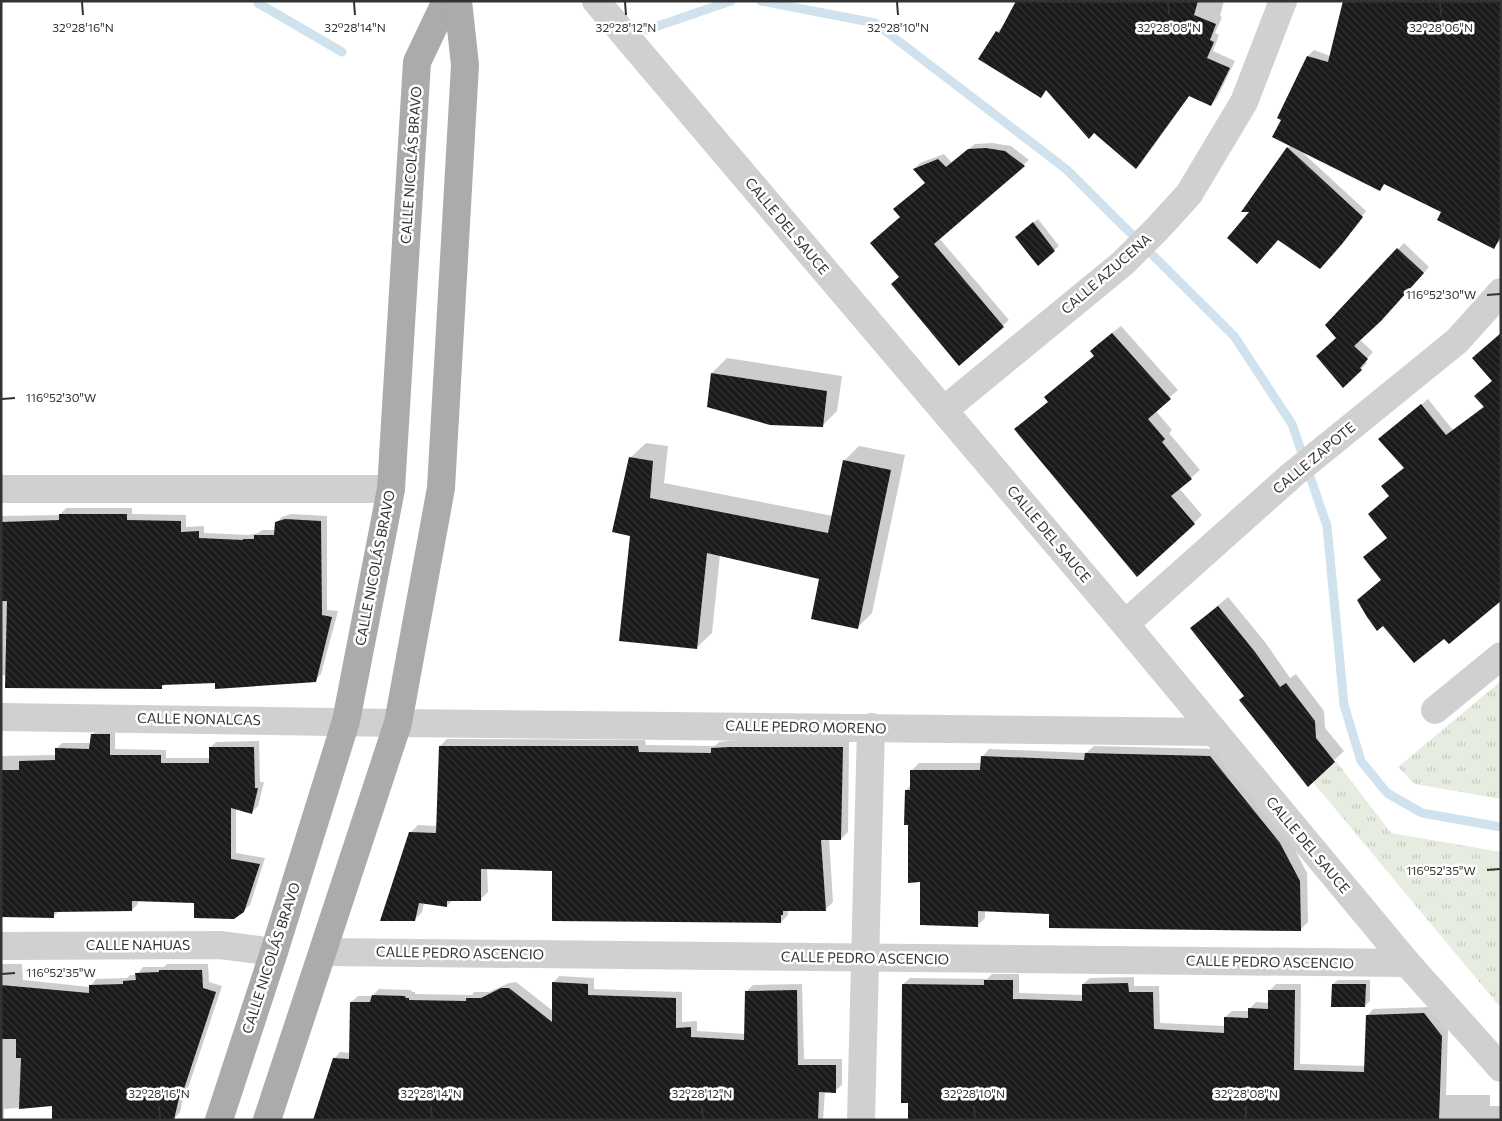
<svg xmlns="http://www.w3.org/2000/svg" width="1502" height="1121" font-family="Commissioner,sans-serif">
<defs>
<pattern id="grass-tufts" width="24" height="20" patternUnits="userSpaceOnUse" patternTransform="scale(1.25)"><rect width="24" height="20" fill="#e6ecdf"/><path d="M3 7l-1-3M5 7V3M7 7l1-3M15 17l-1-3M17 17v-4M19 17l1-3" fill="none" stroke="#c6cbc0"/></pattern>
<pattern id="building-back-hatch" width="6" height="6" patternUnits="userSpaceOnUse" patternTransform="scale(1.25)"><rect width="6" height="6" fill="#1a1a1a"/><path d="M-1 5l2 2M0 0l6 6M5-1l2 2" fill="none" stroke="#333"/></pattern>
</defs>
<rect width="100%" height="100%" fill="#fff"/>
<!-- grass -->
<g fill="url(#grass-tufts)">
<path d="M1501,681V799L1415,784L1398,767Z"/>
<path d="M1336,761L1391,833L1501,852V1008L1312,781Z"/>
</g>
<!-- shadow -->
<g fill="#0003">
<path d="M1018,1H1224L1220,16L1222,17L1215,33L1219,35L1213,51L1235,61L1217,98L1211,105L1190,95L1142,162L1136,168L1047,90L1041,96L997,32L1003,26Z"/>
<path d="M1501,1V240L1494,247L1443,211L1385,183L1379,189L1301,151L1366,211L1346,238L1252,210L1244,211L1290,145L1283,119L1279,117L1308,56L1314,50L1330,56Z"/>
<path d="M992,143L1011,146L1029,160L939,238L1009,320L959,365L900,276L902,216L895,209L926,182L914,169L920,163L944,154L952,163L975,144Z"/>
<path d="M1038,219L1059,246L1054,250L1021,232Z"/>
<path d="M1404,243L1429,267L1387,313L1359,339L1373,352L1365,361L1367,363L1343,387L1338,337L1327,325Z"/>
<path d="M1121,326L1178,390L1155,410L1172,430L1169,433L1200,470L1179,488L1202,515L1194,523L1024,421L1049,401L1054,389L1095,355L1091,351L1099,343Z"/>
<path d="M1501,334V600L1444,637L1383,624L1358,600L1382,579L1388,537L1390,495L1389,480L1405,467L1380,439L1428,399L1453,430L1484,406L1493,380Z"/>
<path d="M727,358L842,376L837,411L822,426L712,373Z"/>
<path d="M646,443L668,446L664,483L833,516L844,461L859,446L905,455L872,613L857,628L820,578L720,555L712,633L696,648L631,535L630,458Z"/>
<path d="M66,508H132V514L186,515V527L204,526V533L249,535L258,533L262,530H275L276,523L282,517L291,514L327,516V610L338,611L321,674L315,680L165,684L161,688L1,675V516L60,515Z"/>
<path d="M1228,597L1265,642L1290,678L1296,674L1324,711L1325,728L1344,751L1308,785L1245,696L1191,628Z"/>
<path d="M98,729H115V749L166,750V758H210V748L216,742L259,741L260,782H264L258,806L252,812L236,808V853L265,858L250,905L243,911L196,902L138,900V904L132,910H60L53,917L1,916V756L56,755V749L62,743H91L92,735Z"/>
<path d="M447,739L645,740L646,745L715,746L719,742L738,740H849L848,832L841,839H829L833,902L825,910H788V915L781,922L553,870L487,868L488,892L480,900H453L447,906L424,903L422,912L415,919L410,833L418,825L437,826L440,746Z"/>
<path d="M1094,746L1217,749L1288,836L1307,873L1308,922L1300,930L1050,912L985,910V918L978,925L922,881L909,824L906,790L911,785V771L919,763H982V757L989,749L1086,753Z"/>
<path d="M1,964H22L23,980L90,987L96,979L127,978L130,975H137L143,967H164L167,964H208L209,982L222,986L187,1091L184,1094L180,1112L174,1119L53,1105L4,1109V1120H1Z"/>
<path d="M992,974H1019V993L1083,995V984L1090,978L1134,977V986H1159L1160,1023L1225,1026V1017L1232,1011H1249V1009L1256,1002L1269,1003L1270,990L1276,984H1301L1300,1064L1366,1066L1367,1016L1373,1009L1430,1007L1448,1030L1446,1095H1490V1106H1501V1120H909L903,984L910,978L987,979Z"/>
<path d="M559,976L594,978V989L682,992V1022L697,1021V1031L746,1034V992L753,985L802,984L804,1059H842V1085L835,1091H825L823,1120H314L334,1059L340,1052L350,1053L351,1002L358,996H372L379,989L411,990L412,992H415V994L472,995L474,992H489L509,983L516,982L553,1011V983Z"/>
<path d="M1338,980H1370V1001L1365,1006L1333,984Z"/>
</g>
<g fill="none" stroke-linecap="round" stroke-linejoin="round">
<!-- stream -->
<g stroke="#cfe2ee" stroke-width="9">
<path d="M258,1V3L342,52"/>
<path d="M761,1L875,23L1066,169L1234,336L1292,424L1327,526L1344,705L1361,761L1387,793L1422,813L1501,827"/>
<path d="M646,30L731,1"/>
</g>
</g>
<!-- building -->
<g fill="url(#building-back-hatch)">
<path d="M1016,1H1198L1194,15L1216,24L1210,40L1214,42L1207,58L1230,68L1211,106L1189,96L1136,169L1094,133L1089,139L1046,90L1041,98L978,59L996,31L999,33Z"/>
<path d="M1343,1H1501V236L1494,249L1437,220L1441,212L1384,184L1380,191L1272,137L1281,120L1277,118L1307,56L1328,62Z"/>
<path d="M1287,147L1363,217L1342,244L1320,269L1278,240L1257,264L1227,238L1249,212H1241Z"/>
<path d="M986,148L1005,151L1025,166L934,244L1004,327L959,366L891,284L899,277L870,243L900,217L893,209L925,183L913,169L938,159L946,167L968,149Z"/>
<path d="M1033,222L1055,251L1038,266L1015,237Z"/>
<path d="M1397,248L1424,273L1381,321L1354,346L1368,359L1360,368L1362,370L1343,388L1316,356L1336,338L1325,325Z"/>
<path d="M1112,333L1171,399L1148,419L1165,439L1162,442L1192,479L1171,496L1195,524L1137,577L1014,429L1048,402L1044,397L1094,356L1090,351Z"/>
<path d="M1501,333V601L1449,644L1444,639L1414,663L1383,626L1377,631L1367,617L1357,600L1381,580L1363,557L1387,538L1368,514L1389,496L1381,486L1404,468L1378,439L1421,404L1446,435L1484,407L1474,396L1492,381L1472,358Z"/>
<path d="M711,373L827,391L823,427L770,425L707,407Z"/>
<path d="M629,457L653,461L650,498L828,533L843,460L891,470L858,629L811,619L819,579L707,553L697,649L619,641L630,536L612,532Z"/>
<path d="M59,514H127V520L181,521V532L199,531V538L243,540V539H254V535H274L275,522L285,519L321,521L322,615L332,617L316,682L215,689V683L162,685V689L5,688L7,601H1V522L59,520Z"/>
<path d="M1218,606L1255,652L1280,687L1286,683L1315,721L1316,738L1335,762L1308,787L1239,700L1244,696L1190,628Z"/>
<path d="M91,734H110V755H161V763H209V747H254L255,788H258L252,814L231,808V859L260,864L244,912L234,919L194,918V903L132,901V911L54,912V918L1,917V770H19V761L55,760V748L89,749Z"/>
<path d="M439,746H638L639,752L711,753V748L730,747H843L841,840H821L826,911H783V915H781V923L552,921V871L481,869V901H447V907L419,903L415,921H380L409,832L436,833Z"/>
<path d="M1085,753L1210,756L1280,843L1300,881L1301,931L1049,928V914L978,911V927L920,925V882L908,883V825H904L905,790H910V770H980L981,756L1084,760Z"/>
<path d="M159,970H202L203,988L216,992L181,1098H179L174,1120H52V1106L19,1109L21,1058H16V1039H1V985L89,993V985L123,984V981L136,980L135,973L159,972Z"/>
<path d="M984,980H1013V999L1082,1001V984L1128,983L1129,992H1153L1154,1029L1224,1033V1017L1248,1018V1008L1268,1009V990H1295L1294,1070L1364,1072L1366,1015L1424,1013L1442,1036L1439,1120H908V1103H901L902,984L984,985Z"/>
<path d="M552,982L588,984V995L676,998V1028L691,1027V1037L744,1040L745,991L797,990L798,1065H836V1093L819,1092L818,1120H313L333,1058L349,1059L350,1002H370L372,995L405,996L406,998H409V1000L466,1001V998H481L501,988H509L552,1022Z"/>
<path d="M1332,984H1366L1365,1007H1331Z"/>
</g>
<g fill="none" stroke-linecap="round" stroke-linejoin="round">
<!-- minor -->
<g stroke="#d0d0d0" stroke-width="28">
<path d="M596,1L1125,624L1407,963L1501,1068"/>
<path d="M944,410L1123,263L1157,229L1189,194L1244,102L1283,1"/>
<path d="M1,489H391"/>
<path d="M1125,624L1292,475L1457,341L1501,292"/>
<path d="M1435,710L1501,656"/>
<path d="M1,717L398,723L1214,732"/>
<path d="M1,946L220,945L274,952"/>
<path d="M324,952L1407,963"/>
<path d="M861,1120L871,727"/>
</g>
<!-- major -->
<g stroke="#ababab" stroke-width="28">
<path d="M219,1120L274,952L346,721L391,489L417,62L446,1"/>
<path d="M267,1120L398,723L441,488L465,65L458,1"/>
</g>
</g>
<!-- ticks -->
<path fill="none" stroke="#333" stroke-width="2" d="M82,2L83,15M354,2L355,15M625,2L626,15M897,2L898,15M1168,2L1169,15M1440,2L1441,15M1487,295L1500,294M2,399L15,398M1487,870L1500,869M2,974L15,973M159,1106L160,1118M431,1106L432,1118M702,1106L703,1118M974,1106L975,1118M1246,1106V1118"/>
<g text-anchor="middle" stroke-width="5" stroke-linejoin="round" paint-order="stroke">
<!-- street labels -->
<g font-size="14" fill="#333" stroke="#fff">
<text transform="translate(411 165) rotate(-86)" y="5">CALLE NICOLÁS BRAVO</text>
<text transform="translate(787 226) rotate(50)" y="5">CALLE DEL SAUCE</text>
<text transform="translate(1106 274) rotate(-41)" y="5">CALLE AZUCENA</text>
<text transform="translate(1314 458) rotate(-40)" y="5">CALLE ZAPOTE</text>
<text transform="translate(1049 534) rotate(50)" y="5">CALLE DEL SAUCE</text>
<text transform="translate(375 568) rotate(-79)" y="5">CALLE NICOLÁS BRAVO</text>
<text transform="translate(199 719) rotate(1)" y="5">CALLE NONALCAS</text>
<text transform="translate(806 727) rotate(1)" y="5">CALLE PEDRO MORENO</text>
<text transform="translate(1308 845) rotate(50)" y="5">CALLE DEL SAUCE</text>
<text x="138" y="950">CALLE NAHUAS</text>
<text transform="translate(460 953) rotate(1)" y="5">CALLE PEDRO ASCENCIO</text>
<text transform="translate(271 958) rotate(-72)" y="5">CALLE NICOLÁS BRAVO</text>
<text transform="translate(865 958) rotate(1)" y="5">CALLE PEDRO ASCENCIO</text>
<text transform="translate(1270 962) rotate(1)" y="5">CALLE PEDRO ASCENCIO</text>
</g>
</g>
<g font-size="12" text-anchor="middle" fill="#333" stroke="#fff" stroke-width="5" stroke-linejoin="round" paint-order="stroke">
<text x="83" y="32">32°28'16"N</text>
<text x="355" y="32">32°28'14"N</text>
<text x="626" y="32">32°28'12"N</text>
<text x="898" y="32">32°28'10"N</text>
<text x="1169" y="32">32°28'08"N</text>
<text x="1441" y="32">32°28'06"N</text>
<text x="1441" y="299">116°52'30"W</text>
<text x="61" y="402">116°52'30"W</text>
<text x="1441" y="875">116°52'35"W</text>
<text x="61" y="977">116°52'35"W</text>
<text x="159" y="1098">32°28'16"N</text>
<text x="431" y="1098">32°28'14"N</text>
<text x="702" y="1098">32°28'12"N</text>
<text x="974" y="1098">32°28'10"N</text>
<text x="1246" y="1098">32°28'08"N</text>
</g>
<!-- border -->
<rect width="1502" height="1121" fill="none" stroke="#333333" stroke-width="5"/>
</svg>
